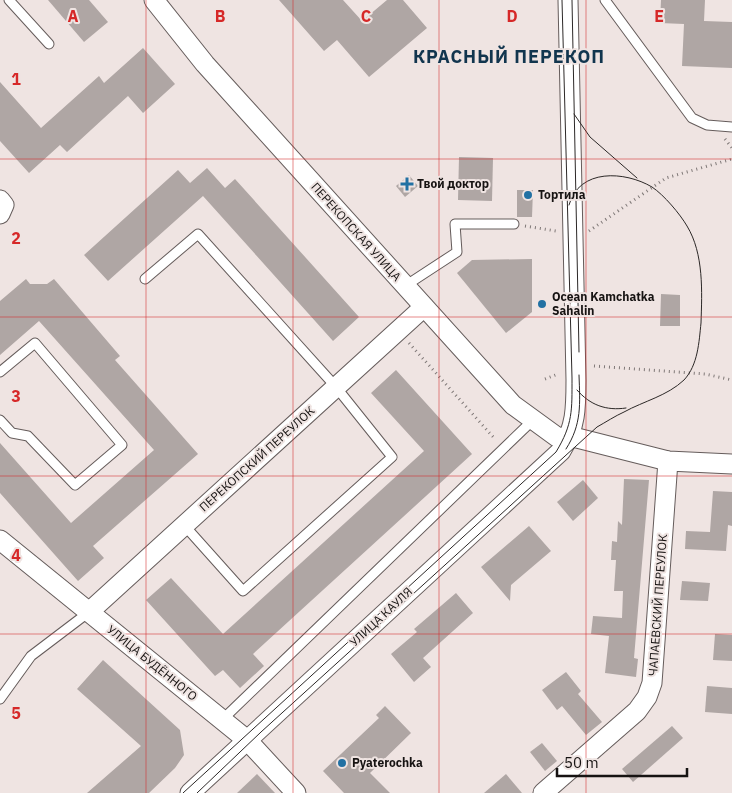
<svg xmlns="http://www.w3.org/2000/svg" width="732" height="793" font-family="'IBM Plex Sans',sans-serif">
<rect width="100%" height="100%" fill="#efe4e2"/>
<!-- building -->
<g fill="#afa6a4">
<path d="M48,0H89L108,22L84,42Z"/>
<path d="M279,0H343L362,21L387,0H403L427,28L369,77L337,40L324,51Z"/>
<path d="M661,0H705L704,21L732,22V68L682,66L684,24L660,23Z"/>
<path d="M143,48L175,84L143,113L128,96L67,152L60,145L29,173L0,141V82L41,128L99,76L104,83Z"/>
<path d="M459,157L493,158L492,201L458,200Z"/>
<path d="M207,168L225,188L235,179L359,317L333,341L203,196L108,281L84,255L178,170L190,183Z"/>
<path d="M409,175L418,186L405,197L396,186Z"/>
<path d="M517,190H533L532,217H517Z"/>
<path d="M532,259V312L506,333L457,273L472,260Z"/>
<path d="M26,279L30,284H47L54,279L120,356L115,360L198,454L93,546L104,558L78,581L0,493V443L71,523L154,450L39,321L0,355V301Z"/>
<path d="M661,294L680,295V326H660Z"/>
<path d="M396,370L472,454L253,654L264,666L240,688L223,670L215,676L146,600L171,578L223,634L424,451L371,393Z"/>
<path d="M624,479L649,480L634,658L638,659L636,677L605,673L609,636L591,634L593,616L622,618L623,591H614L616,560H611L612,541L617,542L618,521L622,525Z"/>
<path d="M583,480L598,498L573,521L557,502Z"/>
<path d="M713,491L732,492V526L728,525L726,551L685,549L686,531L710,532Z"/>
<path d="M529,526L551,551L511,585L510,601L481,567Z"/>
<path d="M682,581L710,583L708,601L680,600Z"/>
<path d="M456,593L473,613L423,658L431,667L414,682L391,654L417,632L414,629Z"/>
<path d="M715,634L732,635V661L713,660Z"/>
<path d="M103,660L180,730L184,755L175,768L149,793H87L141,746L77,689Z"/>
<path d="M566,672L581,691L578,694L602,722L586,735L562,706L557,710L542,690Z"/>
<path d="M707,686L732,688V714L705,712Z"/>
<path d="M385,706L411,733L370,773L390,793H344L323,771L379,718L376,715Z"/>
<path d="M672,726L683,738L633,782L622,769Z"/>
<path d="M542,743L557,761L545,771L530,752Z"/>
<path d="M257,774L275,793H237Z"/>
<path d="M506,774L522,793H484Z"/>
</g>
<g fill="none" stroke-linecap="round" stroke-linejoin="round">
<!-- service casing -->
<g stroke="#655c5b" stroke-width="11">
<g id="service">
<path d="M9,0L49,44"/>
<path d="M605,0L692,118L707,125L732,127"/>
<path d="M145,279L198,234L336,387L392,457L243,591L184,525"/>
<path d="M405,286L457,252L455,224H514"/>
<path d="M0,372L35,343L122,445L75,485L28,436L12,433L0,420"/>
<path d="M0,699L31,656L89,612"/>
<path d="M222,720L533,420"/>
</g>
</g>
<!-- minor casing -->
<g stroke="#655c5b" stroke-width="21">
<g id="minor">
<path d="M154,0L205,64L513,405L557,437L577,438L668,461L732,464"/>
<path d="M0,200L4,205L0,214"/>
<path d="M0,540L247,740L296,793"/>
<path d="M89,612L424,307"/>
<path d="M190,793L561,451C576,427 576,408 576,380L568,0"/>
<path d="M543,793L637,711L647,697L652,683L668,461"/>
</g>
</g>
<!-- path -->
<g stroke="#7f7877" stroke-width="3" stroke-dasharray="1 4" stroke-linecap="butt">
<path d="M725,139L732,148"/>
<path d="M525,226L556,231"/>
<path d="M589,231L666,178L732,159"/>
<path d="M409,343L495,439"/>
<path d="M594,366L705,374L732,380"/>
<path d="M545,379L558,374"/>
</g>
<!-- service -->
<use href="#service" stroke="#fff" stroke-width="9"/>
<!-- minor -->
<use href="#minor" stroke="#fff" stroke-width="19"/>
<!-- tram -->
<g stroke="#2c2827" stroke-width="1">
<path d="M572,0L579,352"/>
<path d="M574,114L590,137L637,178"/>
<path d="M577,390C590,405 606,411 626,408"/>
<path d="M566,449C582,424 580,404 579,375"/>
<path d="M183,793L556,452C573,424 572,410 572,378L562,0"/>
<path d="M197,793L261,732L597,427C606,422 615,416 624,412C644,401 667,396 684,380C698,365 699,342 701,323C702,292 704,254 687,226C680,214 664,195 652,187C625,171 579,168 569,205"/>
</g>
</g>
<!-- grid -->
<path fill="none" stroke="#d62828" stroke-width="1" stroke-opacity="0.55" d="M146,0V793M293,0V793M439,0V793M586,0V793M0,159H732M0,317H732M0,476H732M0,634H732"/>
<!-- markers -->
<g fill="#2271a3" stroke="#efe4e2" stroke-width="2">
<path d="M404.5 176.5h5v5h5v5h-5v5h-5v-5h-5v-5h5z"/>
<circle cx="528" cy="195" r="5"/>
<circle cx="542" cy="304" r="5"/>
<circle cx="342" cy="763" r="5"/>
</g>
<g text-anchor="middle" stroke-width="4" stroke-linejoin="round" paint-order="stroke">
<!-- poi labels -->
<g font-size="12" font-weight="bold" fill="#161312" stroke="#efe4e2" text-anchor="start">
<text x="417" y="188">Твой доктор</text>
<text x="538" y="199">Тортила</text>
<text x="552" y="301">Ocean Kamchatka<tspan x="552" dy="14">Sahalin</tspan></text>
<text x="352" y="767">Pyaterochka</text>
</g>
<!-- street labels -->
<g font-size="12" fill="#161312" stroke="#efe4e2">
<text transform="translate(356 232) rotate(48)" y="4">ПЕРЕКОПСКАЯ УЛИЦА</text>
<text transform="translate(257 459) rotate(-42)" y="4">ПЕРЕКОПСКИЙ ПЕРЕУЛОК</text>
<text transform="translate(658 605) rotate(-86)" y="4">ЧАПАЕВСКИЙ ПЕРЕУЛОК</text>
<text transform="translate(381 617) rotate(-43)" y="4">УЛИЦА КАУЛЯ</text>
<text transform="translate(152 663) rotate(39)" y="4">УЛИЦА БУДЁННОГО</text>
</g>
<!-- district labels -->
<g font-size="18" font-weight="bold" letter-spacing="1" fill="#11354e" stroke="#efe4e2">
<text x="509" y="63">КРАСНЫЙ ПЕРЕКОП</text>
</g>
</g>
<g font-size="16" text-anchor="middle" font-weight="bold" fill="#d62828" stroke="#efe4e2" stroke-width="4" stroke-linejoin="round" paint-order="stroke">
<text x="73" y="22">A</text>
<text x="220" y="22">B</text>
<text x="366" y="22">C</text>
<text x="512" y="22">D</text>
<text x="659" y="22">E</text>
<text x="16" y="85">1</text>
<text x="16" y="244">2</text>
<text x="16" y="402">3</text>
<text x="16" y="561">4</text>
<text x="16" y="719">5</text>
</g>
<!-- scale -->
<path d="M557 768v8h130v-8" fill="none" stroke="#161312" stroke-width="2.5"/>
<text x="564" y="768" font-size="15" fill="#161312" stroke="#efe4e2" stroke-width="4" paint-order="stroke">50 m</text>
</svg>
